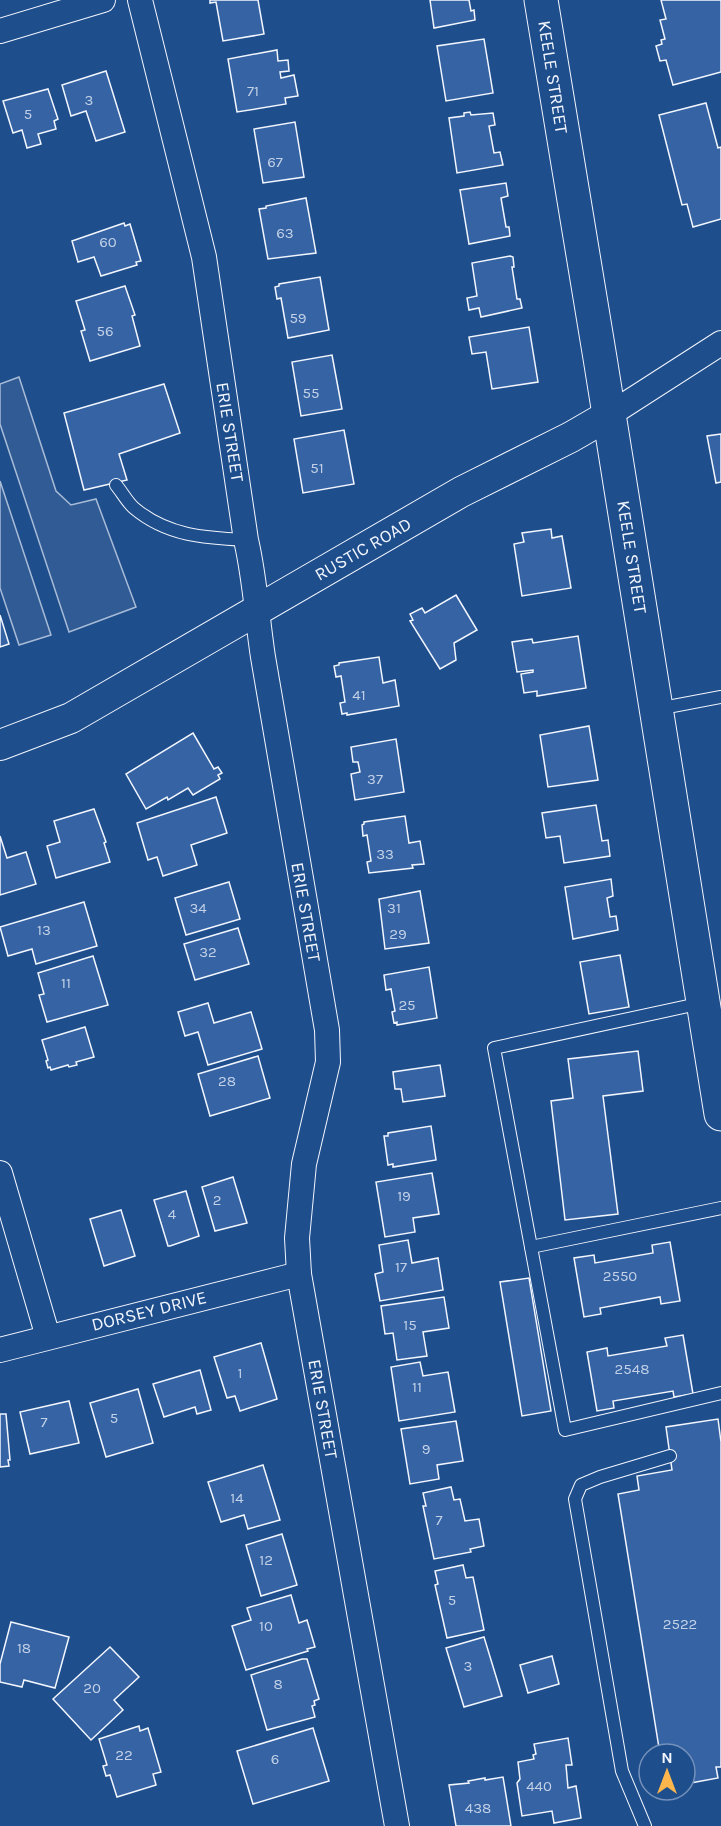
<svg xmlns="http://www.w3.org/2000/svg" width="721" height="1826" font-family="Karla,sans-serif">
<rect width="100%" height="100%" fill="#1f4e8c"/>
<!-- parking -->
<g fill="#305b95" stroke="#a8bbd7" stroke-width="1.5">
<path d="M19,377L56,491L71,505L96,499L136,607L69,632L0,424V384Z"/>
<path d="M0,481L51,635L19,645L0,588Z"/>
</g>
<!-- building -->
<g fill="#3563a3" stroke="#f2f6ff" stroke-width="1.5">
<path d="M210,0H258L264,34L223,41L216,2L210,3Z"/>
<path d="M430,0H469L471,11L474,10L475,20L434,28Z"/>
<path d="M661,0H721V72L673,85L666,60L660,61L656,46L662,44L661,40L665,39L660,20L666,19Z"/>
<path d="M484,39L493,93L446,101L437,46Z"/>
<path d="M277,50L278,61L288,60L289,71L280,72L281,78L294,75L298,96L285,98L286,104L237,112L228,59Z"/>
<path d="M106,71L125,132L96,141L86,111L71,116L62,85Z"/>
<path d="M48,89L58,119L54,121L56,129L38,134L41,144L27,148L22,130L13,133L3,101Z"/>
<path d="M706,103L718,148L721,147V219L693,227L687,204L682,205L659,115Z"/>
<path d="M470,112L471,115L493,113L495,125L489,126L494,153L500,152L503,165L457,173L449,118L464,116V113Z"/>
<path d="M295,122L304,177L263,183L254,129Z"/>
<path d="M506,183L508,196L501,198L506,227H509L510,236L469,244L460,190Z"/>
<path d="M306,198L316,253L268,259L259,209L266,208V206Z"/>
<path d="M124,223L125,226L130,224L141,261L136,262L137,265L101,276L94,257L78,262L72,241Z"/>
<path d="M510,256L513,257L514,267H512L517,299H520L522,308L481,317L479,308L469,310L467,298L477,296L472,263Z"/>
<path d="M320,277L329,330L288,338L281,298L277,299L275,287L279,286V284Z"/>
<path d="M125,286L135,315L132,316L140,346L90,361L81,331L85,330L76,301Z"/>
<path d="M529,327L538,382L492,389L486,352L472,354L469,337Z"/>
<path d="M332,355L342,409L301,416L292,362Z"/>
<path d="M164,384L180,433L119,454L127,480L84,490L64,413Z"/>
<path d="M344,430L354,484L303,493L294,439Z"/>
<path d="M721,434V482L716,483L707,436Z"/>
<path d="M551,529L552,538L562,536L571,588L522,596L514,544L524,542L522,533Z"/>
<path d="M456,595L477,630L454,643L456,660L440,669L410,621L413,620L410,614L422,608L425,613Z"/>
<path d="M0,615L9,644L0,647Z"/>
<path d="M578,636L586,688L537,696V691L524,693L521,674L533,672V670L517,672L512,642L532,639L533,643Z"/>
<path d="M379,657L383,683L395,680L399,706L347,715V713L342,714L340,703L345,702L341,676L336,677L334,666L339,665V663Z"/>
<path d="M589,726L598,780L548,787L540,735Z"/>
<path d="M193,733L214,769L218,767L222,773L218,775L220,779L193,795L188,788L168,800L167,797L146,809L126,774Z"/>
<path d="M396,739L404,792L355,800L351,774L360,772L358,762H353L351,747Z"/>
<path d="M216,797L227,833L191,845L197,865L163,876L157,857L148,860L137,823Z"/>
<path d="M596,805L602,841L608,840L610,856L564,863L560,836L546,838L542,813Z"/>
<path d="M94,809L106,842L104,843L110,862L56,878L47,846L60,842L54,821Z"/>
<path d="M405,816L409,843L420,841L424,864L412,865L413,868L369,873L367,862L371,861L367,835L363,836L362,825L364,824V822Z"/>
<path d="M0,836L7,858L26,852L36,884L0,895Z"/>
<path d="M611,879L613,896L607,898L610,917L616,916L618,930L573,939L565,887Z"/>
<path d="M229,882L240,919L186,935L175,898Z"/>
<path d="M420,891L429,943L385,949L379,899Z"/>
<path d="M84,902L97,946L36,964L32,949L8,956L0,927Z"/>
<path d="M238,928L249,964L195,980L184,944Z"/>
<path d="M620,955L629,1007L589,1014L580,962Z"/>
<path d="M93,956L108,1005L47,1022L39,995L44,994L38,973Z"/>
<path d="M429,967L437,1018L397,1025V1022L394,1023L392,1012L395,1011L391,989L386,990L384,975Z"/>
<path d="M208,1003L214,1023L251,1012L262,1049L208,1065L198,1032L185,1036L178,1012Z"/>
<path d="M85,1027L94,1057L76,1062L77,1065L69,1067L68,1065L51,1070L50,1067L48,1068L46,1061L48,1060L42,1040Z"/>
<path d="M638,1051L643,1091L603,1096L618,1214L565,1220L551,1101L573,1098L568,1059Z"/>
<path d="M258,1056L270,1098L210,1116L198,1074Z"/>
<path d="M440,1065L445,1096L403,1102L401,1089H395L393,1072Z"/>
<path d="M431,1126L436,1160L393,1167V1164L388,1165L384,1136H388V1133Z"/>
<path d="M432,1173L439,1214L413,1218L415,1232L385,1237L376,1182Z"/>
<path d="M233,1177L247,1223L215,1231L202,1187Z"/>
<path d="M186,1191L199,1236L170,1246H168L154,1200Z"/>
<path d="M121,1210L135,1256L104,1266L90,1219Z"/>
<path d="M408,1240L412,1263L438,1258L443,1290L380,1301L375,1274L383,1272L379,1245Z"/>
<path d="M670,1242L680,1301L661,1304L660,1297L600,1308L601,1314L584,1317L574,1258L594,1255L595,1263L653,1253L652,1245Z"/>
<path d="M529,1278L551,1411L522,1416L500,1282Z"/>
<path d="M444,1297L449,1328L423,1332L427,1356L397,1360L393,1333L385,1334L381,1306Z"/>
<path d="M683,1335L693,1394L674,1397L673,1391L613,1401L614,1408L597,1411L587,1352L607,1348L608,1356L667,1346L665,1338Z"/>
<path d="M261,1343L277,1399L240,1411L235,1396L227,1398L214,1357Z"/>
<path d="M420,1362L423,1376L448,1372L455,1412L399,1421L391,1367Z"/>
<path d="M200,1370L211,1410L197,1414L195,1407L164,1417L153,1384Z"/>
<path d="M138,1389L153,1443L106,1457L90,1403Z"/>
<path d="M69,1401L79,1443L30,1454L20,1412Z"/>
<path d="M0,1414H6L10,1460H8L9,1466L0,1467Z"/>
<path d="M718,1419L721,1442V1767H716L718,1778L685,1784V1754H660L618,1494L639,1490L637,1476L672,1470L666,1427Z"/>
<path d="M456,1421L463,1461L437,1465L439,1479L410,1484L401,1429Z"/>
<path d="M263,1465L280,1520L248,1529L244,1515L221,1522L208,1482Z"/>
<path d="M451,1487L454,1500L460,1499L465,1521L479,1519L484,1546L470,1549L471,1552L434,1559L423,1506H426L423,1493Z"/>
<path d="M282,1534L297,1585L261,1596L246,1545Z"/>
<path d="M463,1565L466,1578L473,1577L484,1630L447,1638L435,1585L438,1584L435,1571Z"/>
<path d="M291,1595L299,1623L307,1620L315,1647L307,1649L308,1651L246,1670L232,1626L251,1620L247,1608Z"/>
<path d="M11,1622L69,1637L55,1688L24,1680L22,1687L0,1682V1664Z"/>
<path d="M484,1637L502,1696L464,1707L446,1648Z"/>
<path d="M110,1647L139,1677L114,1700L123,1710L91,1740L53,1699Z"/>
<path d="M552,1656L559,1684L528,1693L520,1665Z"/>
<path d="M302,1659H307L319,1699L314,1701L315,1705L312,1706L315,1717L267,1730L251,1675Z"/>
<path d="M139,1726L140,1731L148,1728L161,1772L153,1774L156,1785L117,1797L110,1775L106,1776L103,1766L107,1765L99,1739Z"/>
<path d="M313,1728L329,1781L253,1804L237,1751Z"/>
<path d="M568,1738L572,1765H566L568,1788L576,1786L581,1818L554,1823L552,1811L522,1816L517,1783L520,1779L518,1762L534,1759L533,1755L536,1754L534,1744Z"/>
<path d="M503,1777L511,1826H456L449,1785L469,1783L468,1781L485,1778V1780Z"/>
</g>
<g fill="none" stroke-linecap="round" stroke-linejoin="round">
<!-- service casing -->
<g stroke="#f2f6ff" stroke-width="14">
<g id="service">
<path d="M116,485C122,492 127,502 134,508C167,536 205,538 246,540"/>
<path d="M657,709L721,697"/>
<path d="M702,1003L494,1048L565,1430L721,1393"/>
<path d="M531,1247L721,1208"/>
<path d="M645,1826L622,1771L575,1499L581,1485L600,1477L670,1456"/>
</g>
</g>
<!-- minor casing -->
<g stroke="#f2f6ff" stroke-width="26">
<g id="minor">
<path d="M140,0L204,257L246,540C255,578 257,618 263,657L327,1030L328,1062L304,1164L297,1238L299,1274L397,1826"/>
<path d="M0,31L103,0"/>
<path d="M609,415L721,343"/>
<path d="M0,1173L48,1337"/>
<path d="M0,1350L299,1274"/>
</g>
</g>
<!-- tertiary casing -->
<g stroke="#f2f6ff" stroke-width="32">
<path id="tertiary" d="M0,745L71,718L461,492L571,437L609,415"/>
</g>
<!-- secondary casing -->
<g stroke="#f2f6ff" stroke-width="35">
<path id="secondary" d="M541,0L600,358L721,1114"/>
</g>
<!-- service -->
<use href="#service" stroke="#1f4e8c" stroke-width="12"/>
<!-- minor -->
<use href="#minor" stroke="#1f4e8c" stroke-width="24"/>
<!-- tertiary -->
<use href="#tertiary" stroke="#1f4e8c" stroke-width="30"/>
<!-- secondary -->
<use href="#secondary" stroke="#1f4e8c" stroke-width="33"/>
</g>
<g text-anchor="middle" stroke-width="4.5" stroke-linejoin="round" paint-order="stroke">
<!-- number labels -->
<g font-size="15" fill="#c3d1e8">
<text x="253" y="96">71</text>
<text x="89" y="105">3</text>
<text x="28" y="119">5</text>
<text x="275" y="167">67</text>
<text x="285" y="238">63</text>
<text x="108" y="247">60</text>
<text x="298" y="323">59</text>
<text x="105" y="336">56</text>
<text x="311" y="398">55</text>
<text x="317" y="473">51</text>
<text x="359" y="700">41</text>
<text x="375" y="784">37</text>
<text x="385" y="859">33</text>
<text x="198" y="913">34</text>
<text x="394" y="913">31</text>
<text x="44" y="935">13</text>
<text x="398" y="939">29</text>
<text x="208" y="957">32</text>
<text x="66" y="988">11</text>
<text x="407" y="1010">25</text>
<text x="227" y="1086">28</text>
<text x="404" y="1201">19</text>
<text x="217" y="1205">2</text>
<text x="172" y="1219">4</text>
<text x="401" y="1272">17</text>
<text x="620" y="1281">2550</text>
<text x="410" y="1330">15</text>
<text x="632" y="1374">2548</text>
<text x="240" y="1378">1</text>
<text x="417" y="1392">11</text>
<text x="114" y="1423">5</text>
<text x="44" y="1427">7</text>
<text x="426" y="1454">9</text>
<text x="237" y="1503">14</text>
<text x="439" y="1525">7</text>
<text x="266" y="1565">12</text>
<text x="452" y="1605">5</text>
<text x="680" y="1629">2522</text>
<text x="266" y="1631">10</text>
<text x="24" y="1653">18</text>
<text x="468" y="1671">3</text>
<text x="278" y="1689">8</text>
<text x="92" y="1693">20</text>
<text x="124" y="1760">22</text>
<text x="275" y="1764">6</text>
<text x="539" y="1791">440</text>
<text x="478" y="1813">438</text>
</g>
<!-- street labels -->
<g font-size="18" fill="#f2f6ff" stroke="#1f4e8c">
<text transform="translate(553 77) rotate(81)" y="6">KEELE STREET</text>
<text transform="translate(230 432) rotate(81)" y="6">ERIE STREET</text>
<text transform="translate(363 549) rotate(-30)" y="6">RUSTIC ROAD</text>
<text transform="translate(632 557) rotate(81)" y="6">KEELE STREET</text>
<text transform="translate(306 912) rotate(80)" y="6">ERIE STREET</text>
<text transform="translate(149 1311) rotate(-14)" y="6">DORSEY DRIVE</text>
<text transform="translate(323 1409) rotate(80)" y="6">ERIE STREET</text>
</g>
</g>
<!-- north arrow -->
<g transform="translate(667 1772)"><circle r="28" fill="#1f4e8c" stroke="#7391ba" stroke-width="1.5"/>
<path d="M0-4.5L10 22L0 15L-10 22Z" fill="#ffb74d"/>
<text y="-9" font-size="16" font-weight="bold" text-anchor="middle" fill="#f2f6ff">N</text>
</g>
</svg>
